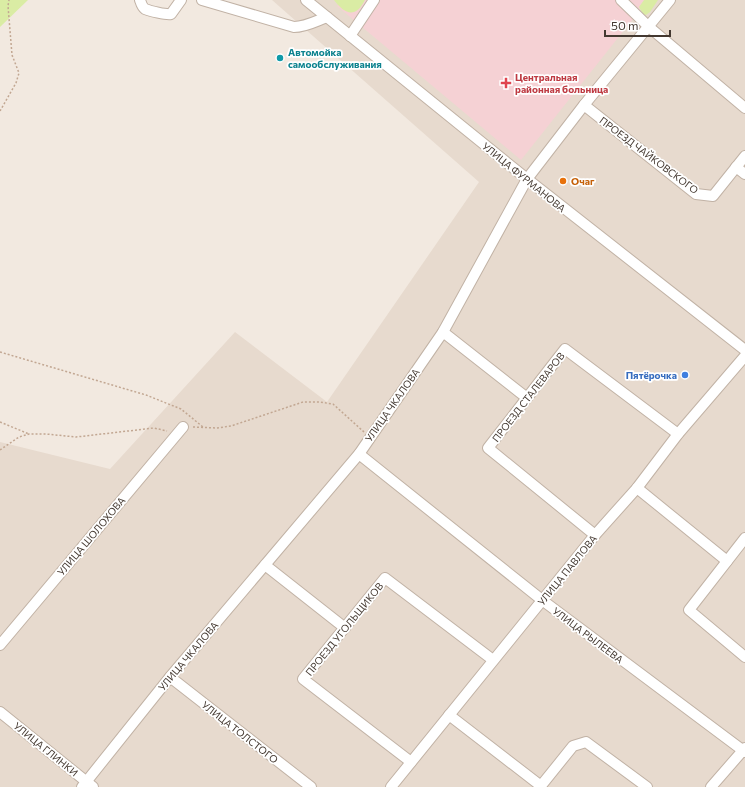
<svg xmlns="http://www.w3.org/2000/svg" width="745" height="787" font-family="Commissioner,sans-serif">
<rect width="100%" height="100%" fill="#f2e9e0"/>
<!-- residential -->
<path fill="#e7dace" d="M272,0H745V787H0V442L110,469L235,332L327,402L479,182Z"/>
<!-- medical -->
<path fill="#f5d1d4" d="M342,0H648L521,160L337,6Z"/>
<!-- green -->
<g fill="#daeca4">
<path d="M0,0H28L0,27Z"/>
<path d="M334,0H365C356,18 345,15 334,0Z"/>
<path d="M644,0H658L650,12L646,15L643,14L639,7Z"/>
</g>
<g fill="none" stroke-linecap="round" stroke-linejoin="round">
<!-- minor casing -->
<g stroke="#c1b2a5" stroke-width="12">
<g id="minor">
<path d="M140,0C141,3 142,7 145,9C150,11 166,15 171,14L181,0"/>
<path d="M202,0L294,27C306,27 316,21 327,17"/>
<path d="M306,0L527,179L745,350"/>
<path d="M621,0L649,27L745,108"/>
<path d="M350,36L374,0"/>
<path d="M584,105L696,194L713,196L745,156"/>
<path d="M736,167L745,174"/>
<path d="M443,332L527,398"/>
<path d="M359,454L542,600L745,752"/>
<path d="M637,488L727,561"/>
<path d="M595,535L488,448L565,349L678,434"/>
<path d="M745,538L689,610L745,657"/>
<path d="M265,565L345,628"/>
<path d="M0,645L183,427"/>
<path d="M170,677L311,787"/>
<path d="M0,712L93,787"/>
<path d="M449,715L541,786"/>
<path d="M411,762L303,679L385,578L493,660"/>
<path d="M82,787L170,677L359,454L443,332L527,179L584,105L670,0"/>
<path d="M391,787L595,535L637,488L678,434L745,356"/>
<path d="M540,787L573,746L586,742L647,787"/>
<path d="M711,787L745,748"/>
</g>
</g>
<!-- path -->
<g stroke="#c2a792" stroke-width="1.5" stroke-dasharray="2 2" stroke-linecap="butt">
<path d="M0,111L16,83L19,73L12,55L8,6L9,0"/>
<path d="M0,352L146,395L181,409L203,427"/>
<path d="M0,422L29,434"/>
<path d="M193,427L217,428L231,426L303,402H319L333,404L364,432"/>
<path d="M0,450L19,437L29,434H46L76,437L154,428L167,431"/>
</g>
<!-- minor -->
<use href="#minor" stroke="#fff" stroke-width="10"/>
</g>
<!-- markers -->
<circle fill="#0f9aa8" stroke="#fff" stroke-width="1.5" cx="280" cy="58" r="4"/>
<path fill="#e0444e" stroke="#fff" stroke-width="1.5" d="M504 77h4v4h4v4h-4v4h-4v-4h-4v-4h4z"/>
<circle fill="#e8710a" stroke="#fff" stroke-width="1.5" cx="563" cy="181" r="4"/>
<circle fill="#3f7fe0" stroke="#fff" stroke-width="1.5" cx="685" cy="375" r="4"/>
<g text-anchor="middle" stroke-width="3.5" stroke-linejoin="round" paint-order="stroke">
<!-- culture labels -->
<g font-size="10" font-weight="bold" fill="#0d838f" stroke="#fff" text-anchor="start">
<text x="288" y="56">Автомойка<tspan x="288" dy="12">самообслуживания</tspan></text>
</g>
<!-- health labels -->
<g font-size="10" font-weight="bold" fill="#be3a42" stroke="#fff" text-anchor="start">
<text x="515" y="81">Центральная<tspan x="515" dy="12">районная больница</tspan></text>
</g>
<!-- street labels -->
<g font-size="10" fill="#443931" stroke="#fff">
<text transform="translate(649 155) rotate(37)" y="4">ПРОЕЗД ЧАЙКОВСКОГО</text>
<text transform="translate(524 177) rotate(39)" y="4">УЛИЦА ФУРМАНОВА</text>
<text transform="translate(528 397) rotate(-52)" y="4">ПРОЕЗД СТАЛЕВАРОВ</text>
<text transform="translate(392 405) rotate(-55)" y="4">УЛИЦА ЧКАЛОВА</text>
<text transform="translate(91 536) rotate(-50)" y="4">УЛИЦА ШОЛОХОВА</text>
<text transform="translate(567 570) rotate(-51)" y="4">УЛИЦА ПАВЛОВА</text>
<text transform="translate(344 629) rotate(-51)" y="4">ПРОЕЗД УГОЛЬЩИКОВ</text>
<text transform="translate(588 635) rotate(37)" y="4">УЛИЦА РЫЛЕЕВА</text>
<text transform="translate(188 656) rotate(-50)" y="4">УЛИЦА ЧКАЛОВА</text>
<text transform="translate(240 732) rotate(38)" y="4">УЛИЦА ТОЛСТОГО</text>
<text transform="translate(46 749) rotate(39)" y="4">УЛИЦА ГЛИНКИ</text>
</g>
<!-- food labels -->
<g font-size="10" font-weight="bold" fill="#c56008" stroke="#fff" text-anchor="start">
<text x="571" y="185">Очаг</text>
</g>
<!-- shop labels -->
<g font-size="10" font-weight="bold" fill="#366cbe" stroke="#fff" text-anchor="end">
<text x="677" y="379">Пятёрочка</text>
</g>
</g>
<!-- scale -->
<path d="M605 30v6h65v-6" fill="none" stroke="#443931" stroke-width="2"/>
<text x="611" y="30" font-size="12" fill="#443931" stroke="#ffffff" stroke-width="3" paint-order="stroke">50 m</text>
</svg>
